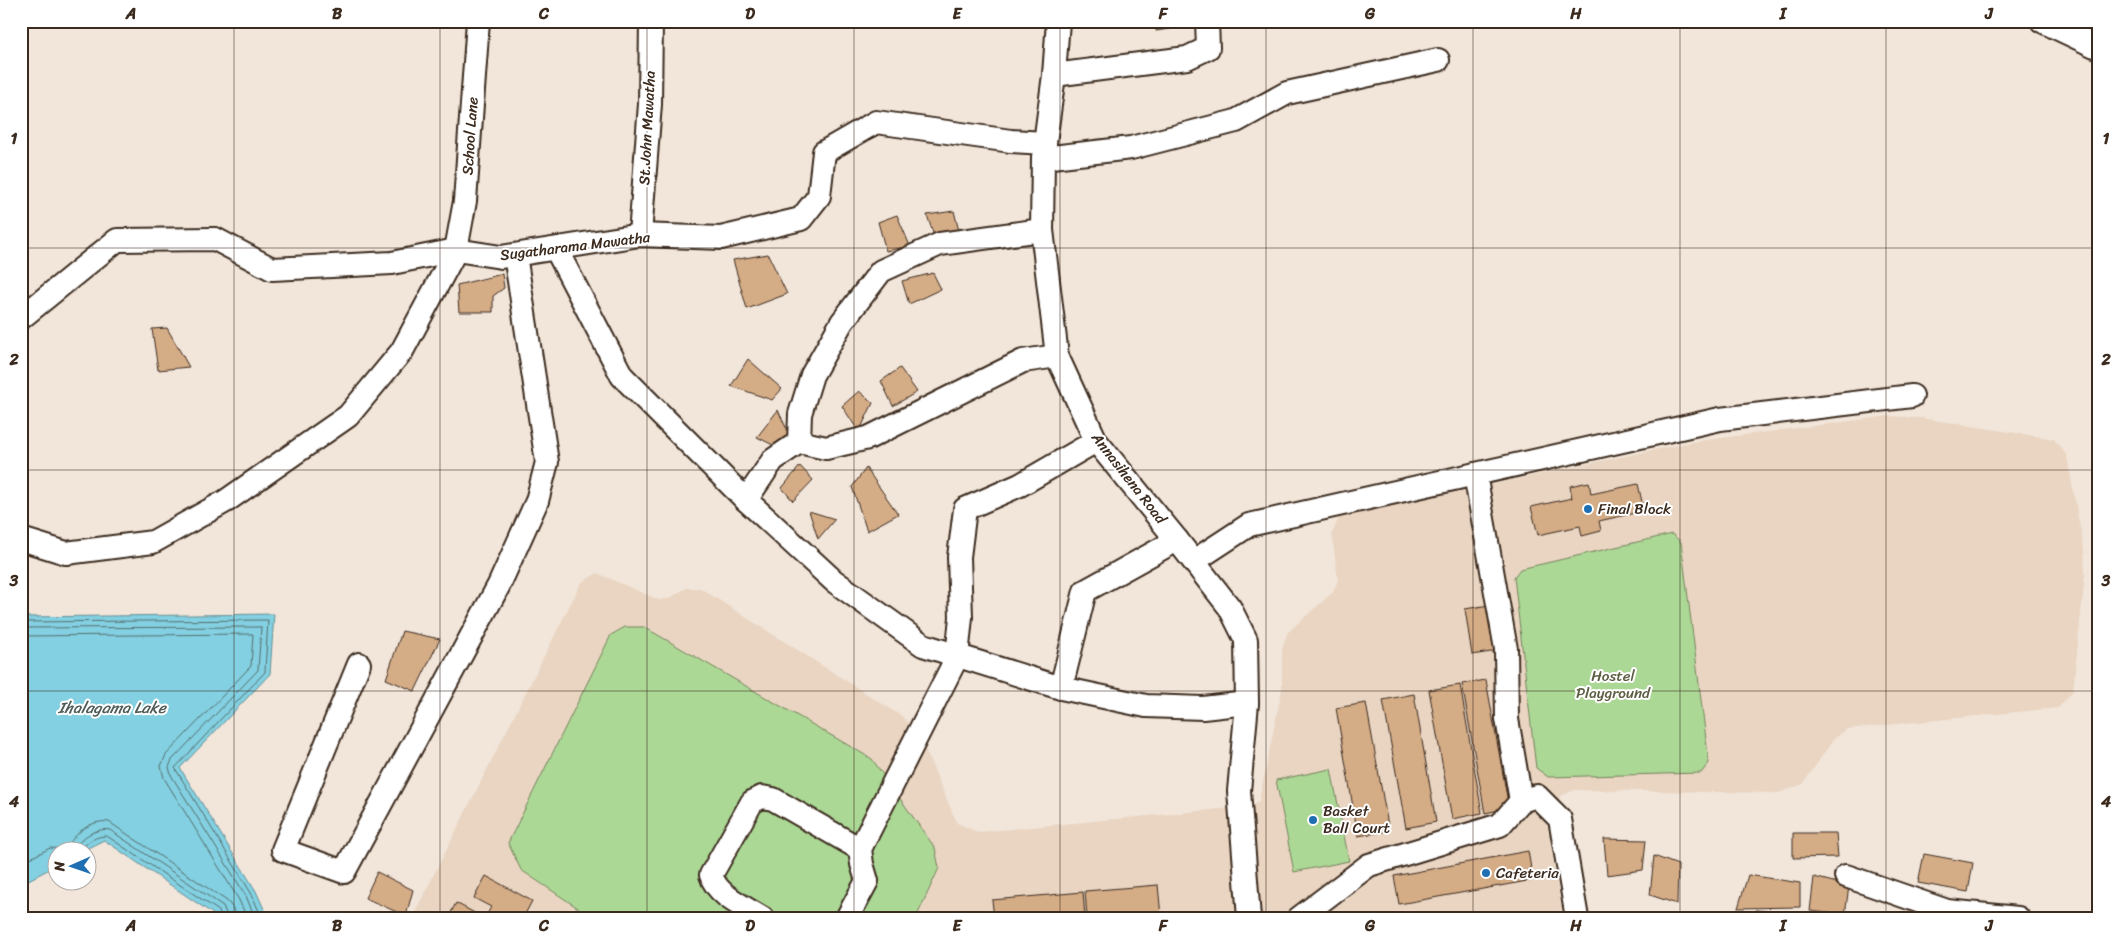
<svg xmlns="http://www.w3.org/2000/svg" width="2120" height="939" font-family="Sriracha,sans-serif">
<rect width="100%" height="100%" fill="#f2e6db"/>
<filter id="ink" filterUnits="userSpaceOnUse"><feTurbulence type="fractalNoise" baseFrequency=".02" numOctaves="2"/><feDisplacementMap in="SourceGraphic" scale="10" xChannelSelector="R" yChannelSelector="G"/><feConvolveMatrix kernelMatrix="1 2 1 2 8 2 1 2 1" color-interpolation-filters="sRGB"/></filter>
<g filter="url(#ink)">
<!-- built -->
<path fill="#e9d5c2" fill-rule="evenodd" d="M1889,416L1921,418L2054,439L2067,456L2084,549L2085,575L2073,691L2058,708L1847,729L1833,740L1803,784L1779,793L1575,790L1561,796L1547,825L1563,918H916L939,869L872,760L644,627H625L521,870L593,918H412L581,583L597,573L659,600L670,598L686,588H700L903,717L919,735L957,823L978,832L1252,806L1259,801L1282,689V649L1287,633L1333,592L1338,580L1332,534L1339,517L1691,442ZM1673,534L1681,542L1709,763L1536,768L1514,577L1520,569Z"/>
<!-- green -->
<g fill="#acd896" stroke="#74815a">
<path d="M1672,534L1681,542L1709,763L1701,773L1548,777L1536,768L1514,577L1520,569Z"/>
<path d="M625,627H644L872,759L935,848L939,868L916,918H593L521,870L508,843L611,635Z"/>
<path d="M1331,769L1349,861L1294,872L1276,780Z"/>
</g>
<!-- water -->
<path fill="#82d0e1" stroke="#668e93" d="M274,614L270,674L180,768L256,891L268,918H219L104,840L82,851L58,852L57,865L21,884V617Z"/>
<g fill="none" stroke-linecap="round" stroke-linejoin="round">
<!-- shore -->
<g stroke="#576c6c" stroke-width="1">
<path d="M21,622L268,620L265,672L175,768L251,893L262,918"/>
<path d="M21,628L261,627L258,670L172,760L169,767L171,775L246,896L255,918"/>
<path d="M21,636L253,634L251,666L166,755L161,766L164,778L239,900L247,918"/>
<path d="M75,852C76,838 98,827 110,830L223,906L228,918"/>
<path d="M81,852C83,843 98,835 107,836L219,911L221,918"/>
<path d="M21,863L50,848L66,849C74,834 91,819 109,822L227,901L233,908L235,918"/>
</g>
</g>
<!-- building -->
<g fill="#d4ac86" stroke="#3b2a1e">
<path d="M1156,21H1189V26L1156,31Z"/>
<path d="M954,211L959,231L934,236L927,215Z"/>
<path d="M897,215L910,246L886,251L878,222Z"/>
<path d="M768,254L787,294L747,309L733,260Z"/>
<path d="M933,273L941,289L909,304L902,281Z"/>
<path d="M502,274L504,288L493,296V312H459L457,285Z"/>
<path d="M167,328L189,367L158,370L152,329Z"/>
<path d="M748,359L782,389L772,400L731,386Z"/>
<path d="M900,368L917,392L893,406L881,381Z"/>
<path d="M859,391L873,403L859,432L842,406Z"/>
<path d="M778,410L789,434L777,447L757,437Z"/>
<path d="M800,466L813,480L793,501L782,488Z"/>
<path d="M866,468L898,514L867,531L852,487Z"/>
<path d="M1589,482L1591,494L1638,484L1644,511L1599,521L1601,531L1582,536L1580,526L1538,535L1531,507L1572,498L1570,486Z"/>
<path d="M809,511L835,519L818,539Z"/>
<path d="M1489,605L1497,651L1472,655L1465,609Z"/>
<path d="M402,631L440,639L415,691L386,679Z"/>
<path d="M1486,680L1509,808L1485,813L1462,684Z"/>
<path d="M1460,685L1482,813L1452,819L1429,690Z"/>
<path d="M1414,694L1436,822L1406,828L1383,700Z"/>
<path d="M1366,703L1389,831L1358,836L1336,708Z"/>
<path d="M1793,833H1836L1838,857L1793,858Z"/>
<path d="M1604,839L1646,840L1643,870L1607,875Z"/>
<path d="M1528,851L1533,880L1399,904L1394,876Z"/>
<path d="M1924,854L1973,863L1968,892L1918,883Z"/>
<path d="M1654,856L1678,865L1677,904L1650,895Z"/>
<path d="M377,872L413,890L406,916L365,898Z"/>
<path d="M1748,875L1800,883V907L1738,908Z"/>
<path d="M486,876L532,901L523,918H513L505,914L503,918H485L491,907L474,898Z"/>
<path d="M1814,877L1849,886L1845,915L1810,911Z"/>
<path d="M1158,885L1161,916L1087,918L1085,891Z"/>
<path d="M1083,892L1085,918H994L992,900Z"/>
<path d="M456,903L484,918H448Z"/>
<path d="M1756,910L1800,914L1799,918H1754Z"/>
</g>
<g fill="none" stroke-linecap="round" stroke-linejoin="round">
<!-- minor casing -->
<g stroke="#3b2a1e" stroke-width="26">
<g id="minor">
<path d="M1058,21L1054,75L1043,158L1042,230L1057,356L1096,441L1177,540L1230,608L1246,640L1247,703L1239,791L1249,918"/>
<path d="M2042,21L2099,48"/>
<path d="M1054,75L1187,58L1208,48L1207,21"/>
<path d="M1043,158L1131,148L1236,121L1287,93L1438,60"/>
<path d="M640,235L650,104L651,21"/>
<path d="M556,249L622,376L746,500L834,581L923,645L1061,688L1146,706L1203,708L1247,703"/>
<path d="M21,318L117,240L215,239L272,269L392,263L456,250L501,257L640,235L721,238L801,219L819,196L824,152L876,122L1011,141L1045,143"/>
<path d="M799,442L800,414L812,375L842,322L881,271L940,244L1042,230"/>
<path d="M1475,474L1506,649L1507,719L1521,801"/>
<path d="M746,500L773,460L799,442L826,448L868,438L1023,361L1057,356"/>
<path d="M21,539L66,553L153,542L226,501L348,416L402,351L456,250L465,201L478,21"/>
<path d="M1194,561L1249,525L1720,419L1912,396"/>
<path d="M359,664L283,850L344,872L499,585L537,501L547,462L515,255"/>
<path d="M1061,688L1085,591L1177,540"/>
<path d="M1846,876L1947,911L2018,918"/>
<path d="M762,918C745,907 717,896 711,875L752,802L762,797L773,799L860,849"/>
<path d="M847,918L867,881L862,864L860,849L957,657L961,617L959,557L965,509L1020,485L1096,441"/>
<path d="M1299,918L1369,865L1500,825L1521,801L1537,796L1560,819L1577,918"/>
</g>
</g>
<!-- minor -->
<use href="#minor" stroke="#fff" stroke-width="22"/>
</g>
</g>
<!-- grid -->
<path fill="none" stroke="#3b2a1e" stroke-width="1" stroke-opacity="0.55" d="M234,21V918M440,21V918M647,21V918M854,21V918M1060,21V918M1266,21V918M1473,21V918M1680,21V918M1886,21V918M21,248H2099M21,470H2099M21,691H2099"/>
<!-- markers -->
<g fill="#1f6fb2" stroke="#fff" stroke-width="2">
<circle cx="1588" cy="509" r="5"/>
<circle cx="1313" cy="820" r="5"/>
<circle cx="1486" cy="873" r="5"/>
</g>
<g text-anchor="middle" stroke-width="4" stroke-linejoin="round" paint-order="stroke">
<!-- street labels -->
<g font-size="15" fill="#3b2a1e" stroke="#fff">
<text transform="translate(647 128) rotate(-87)" y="5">St.John Mawatha</text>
<text transform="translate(470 136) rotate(-86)" y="5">School Lane</text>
<text transform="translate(575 246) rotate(-7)" y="5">Sugatharama Mawatha</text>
<text transform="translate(1129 478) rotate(52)" y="5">Annasihena Road</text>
</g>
<!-- poi labels -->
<g font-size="15" fill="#3b2a1e" stroke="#fff" text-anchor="start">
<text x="1598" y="514">Final Block</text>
<text x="1323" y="816">Basket<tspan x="1323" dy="17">Ball Court</tspan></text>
<text x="1496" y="878">Cafeteria</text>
</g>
<!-- park labels -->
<g font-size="15" fill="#5d5e42" stroke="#fff">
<text x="1613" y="681">Hostel<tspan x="1613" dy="17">Playground</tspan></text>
</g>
<!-- water labels -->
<g font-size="16" font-style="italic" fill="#505c58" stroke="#fff">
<text x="112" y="713">Ihalagama Lake</text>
</g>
</g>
<!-- margin -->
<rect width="2120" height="939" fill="none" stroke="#fff" stroke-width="55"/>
<!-- north arrow -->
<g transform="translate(72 866) rotate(268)"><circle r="24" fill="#ffffff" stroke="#b1aaa5"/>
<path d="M0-4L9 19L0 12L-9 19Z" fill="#1f6fb2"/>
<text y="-8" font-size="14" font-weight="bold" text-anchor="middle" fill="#3b2a1e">N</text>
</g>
<rect x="28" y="28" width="2064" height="884" fill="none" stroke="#3b2a1e" stroke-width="2"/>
<g font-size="16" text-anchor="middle" font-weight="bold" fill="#3b2a1e">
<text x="131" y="19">A</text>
<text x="337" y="19">B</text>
<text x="544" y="19">C</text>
<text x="750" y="19">D</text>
<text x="957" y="19">E</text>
<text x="1163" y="19">F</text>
<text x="1370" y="19">G</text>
<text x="1576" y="19">H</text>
<text x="1783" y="19">I</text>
<text x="1989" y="19">J</text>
<text x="14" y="144">1</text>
<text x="2106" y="144">1</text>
<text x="14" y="365">2</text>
<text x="2106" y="365">2</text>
<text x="14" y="586">3</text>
<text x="2106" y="586">3</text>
<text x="14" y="807">4</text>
<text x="2106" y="807">4</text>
<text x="131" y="931">A</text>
<text x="337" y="931">B</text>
<text x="544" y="931">C</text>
<text x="750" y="931">D</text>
<text x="957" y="931">E</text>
<text x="1163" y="931">F</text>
<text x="1370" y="931">G</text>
<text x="1576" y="931">H</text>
<text x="1783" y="931">I</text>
<text x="1989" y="931">J</text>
</g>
</svg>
